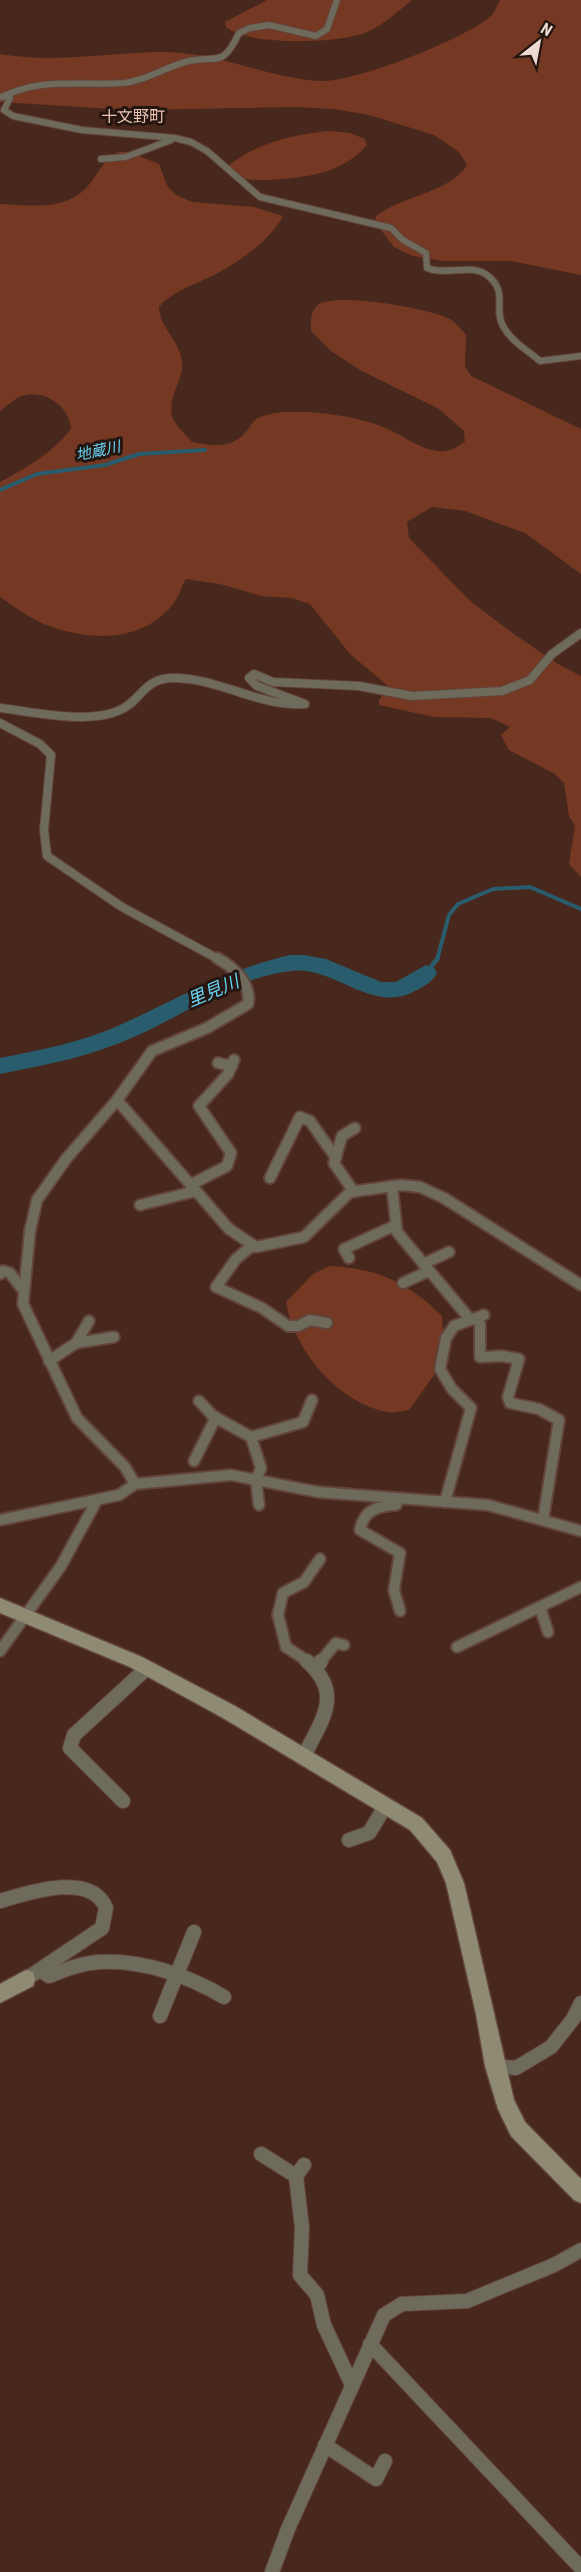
<svg xmlns="http://www.w3.org/2000/svg" width="581" height="2572" font-family="'Roboto Condensed','Noto Sans JP',sans-serif">
<rect width="100%" height="100%" fill="#48281d"/>
<!-- green -->
<g fill="#753822">
<path d="M267,0H412C398,11 384,25 367,32C339,44 250,46 226,27L225,22Z"/>
<path d="M500,0H581V275L511,261H444L413,256L394,247L375,222L376,216C403,195 450,193 467,165L459,152L434,135L369,115L334,109L295,107L129,110L0,102V54C56,64 108,52 164,52C221,53 268,78 321,81C356,82 465,39 491,16C495,12 497,5 500,0Z"/>
<path d="M329,131L350,133L365,139L367,145C358,156 345,164 333,169C316,177 252,185 236,176C231,174 230,169 229,165C257,143 294,134 329,131Z"/>
<path d="M119,152H129L159,164L167,186L176,195L192,202L254,207L283,216C269,242 241,260 216,274C197,284 174,290 159,307C160,326 174,336 180,353C189,378 167,391 172,416C174,424 186,435 192,442C215,447 234,449 249,428C253,422 255,418 263,416C283,409 315,412 336,415C351,417 367,421 381,426C408,436 438,467 465,441L464,431L439,409L360,370L331,351L311,331C311,322 310,311 318,305C335,292 424,308 445,317C454,320 460,328 466,335L465,366L471,376L581,429V574L525,533L465,511L432,507L407,522L409,538L469,600L511,632L558,664L581,676V877L569,864L575,826L569,816L564,783L555,774L509,750L501,735L510,727L491,718L434,717L379,705V700L389,687L350,654L310,604L291,598L261,596L220,584L186,579C181,587 179,597 173,604C142,644 86,641 44,624C29,618 14,606 0,597V482C28,467 51,454 71,429C70,406 42,387 19,397C13,400 6,407 0,411V204C31,205 65,212 88,186C99,173 103,160 119,152Z"/>
<path d="M330,1266C376,1268 409,1283 442,1316L444,1354L434,1375L409,1410C402,1411 394,1414 387,1412C337,1402 294,1350 286,1302L313,1274Z"/>
</g>
<g fill="none" stroke-linecap="round" stroke-linejoin="round">
<!-- stream-far1 -->
<g stroke="#295d6d" stroke-width="4">
<path d="M0,490L37,474L105,465L139,454L205,450"/>
<path d="M437,960L449,915L458,904L493,889L530,887L581,909"/>
</g>
<!-- stream -->
<path stroke="#295d6d" stroke-width="4.5" d="M426,973L438,958"/>
<!-- river -->
<path fill="#295d6d" fill-rule="evenodd" d="M290,955H304L326,959L381,982H396L426,965L434,968L437,973C433,981 425,986 417,990C372,1016 335,965 291,971C236,977 186,1014 136,1036C93,1056 46,1065 0,1074V1058C41,1050 82,1042 120,1025C177,999 228,969 290,955Z"/>
<!-- street-far3 casing -->
<g stroke="#63443a" stroke-width="8">
<g id="street-far3">
<path d="M3,96L10,98L4,110L13,116L82,130L175,138L191,142L207,151L260,197L391,228L403,240L426,253L427,268C445,276 470,263 487,275C509,292 493,308 503,326C511,341 527,350 540,361L581,356"/>
<path d="M2,97C42,77 81,86 124,83C145,81 164,68 185,62C217,53 221,71 239,33L250,28L269,25L316,36L327,29L337,0"/>
<path d="M101,159L126,157L171,140"/>
</g>
</g>
<!-- street-far2 casing -->
<g stroke="#63443a" stroke-width="10">
<g id="street-far2">
<path d="M0,708C33,712 87,724 118,711C143,701 142,677 176,678C221,679 259,707 305,704L257,686L249,678L254,674L273,682L359,686L412,696L502,691L530,680L552,654L581,633"/>
<path d="M0,723L40,744L51,755L44,830L47,856L122,907L220,960"/>
</g>
</g>
<!-- street-far1 casing -->
<g stroke="#63443a" stroke-width="14">
<g id="street-far1">
<path d="M218,1063L232,1066"/>
<path d="M117,1100L229,1229L256,1247L304,1237L350,1192L401,1185L420,1187L444,1198L581,1285"/>
<path d="M270,1178L300,1117L310,1121L336,1158"/>
<path d="M190,1185L227,1166L231,1153L199,1106L228,1074L234,1060"/>
<path d="M392,1186L397,1232L469,1318"/>
<path d="M354,1192L334,1163L342,1136L355,1128"/>
<path d="M140,1205L196,1191"/>
<path d="M253,1245L236,1259L216,1287L262,1308L288,1326H298L310,1320L327,1323"/>
<path d="M349,1258L344,1249L396,1225"/>
<path d="M423,1264L449,1252"/>
<path d="M0,1274L3,1271L10,1273L23,1290"/>
<path d="M403,1283L429,1271"/>
<path d="M480,1324V1357L502,1356L519,1359L508,1397L510,1403L539,1409L559,1420L543,1520"/>
<path d="M76,1343L89,1321"/>
<path d="M49,1361L76,1343L114,1337"/>
<path d="M199,1401L213,1416L251,1437L261,1468L256,1480L259,1505"/>
<path d="M251,1437L303,1422L312,1400"/>
<path d="M194,1461L216,1417"/>
<path d="M135,1484L125,1467L77,1418L23,1304L30,1231L37,1200L66,1159L117,1100L152,1051L207,1028L248,1004C252,985 234,967 217,958"/>
<path d="M399,1499L396,1505C377,1506 364,1510 360,1530L400,1553L394,1590L400,1611"/>
<path d="M445,1502L471,1408L452,1389L440,1369L446,1338L454,1326L484,1315"/>
<path d="M0,1520L119,1495L135,1484L231,1475L318,1492L488,1505L581,1531"/>
<path d="M540,1607L548,1632"/>
<path d="M457,1647L581,1587"/>
<path d="M0,1651L61,1566L97,1500"/>
<path d="M309,1662L286,1647L278,1615L283,1593L304,1582L320,1559"/>
<path d="M320,1662L336,1643L344,1645"/>
</g>
</g>
<!-- street casing -->
<g stroke="#63443a" stroke-width="16">
<g id="street">
<path d="M317,1667L321,1661"/>
<path d="M304,1756C322,1719 344,1694 307,1661"/>
<path d="M123,1801L70,1748L74,1735L147,1668"/>
<path d="M349,1840L369,1833L386,1805"/>
<path d="M0,1901C28,1893 91,1871 106,1908L102,1928L26,1979"/>
<path d="M40,1970L49,1976C65,1970 81,1963 99,1962C141,1959 189,1976 224,1997"/>
<path d="M160,2016L194,1932"/>
<path d="M495,2066L516,2068L551,2047L573,2019L581,2003"/>
<path d="M261,2154L296,2176"/>
<path d="M304,2165L296,2176L302,2228L300,2275L317,2295L324,2325L352,2385"/>
<path d="M370,2344L581,2568"/>
<path d="M325,2445L376,2479L385,2461"/>
<path d="M272,2572L288,2529L384,2315L402,2304L467,2301L554,2265L581,2250"/>
</g>
</g>
<!-- secondary casing -->
<g stroke="#63443a" stroke-width="3">
<g id="secondary">
<path d="M0,1598L142,1657L235,1706L422,1818L450,1850L464,1883L514,2100L525,2122L581,2179V2203L574,2200L511,2136L498,2109L485,2066L476,2014L446,1883L437,1862L410,1830L223,1718L130,1667L0,1613Z"/>
<path d="M26,1970L33,1972L35,1979L33,1986L0,2003V1984Z"/>
</g>
</g>
<!-- street-far3 -->
<use href="#street-far3" stroke="#6e6b5c" stroke-width="6"/>
<!-- street-far2 -->
<use href="#street-far2" stroke="#6e6b5c" stroke-width="8"/>
<!-- street-far1 -->
<use href="#street-far1" stroke="#6e6b5c" stroke-width="10"/>
<!-- street -->
<use href="#street" stroke="#6e6b5c" stroke-width="14"/>
<!-- secondary -->
<use href="#secondary" fill="#8f8b73" fill-rule="evenodd"/>
</g>
<g text-anchor="middle" stroke-width="6" stroke-linejoin="round" paint-order="stroke">
<!-- far-water labels -->
<g font-size="15" font-style="italic" fill="#68d5f5" stroke="#241510">
<text transform="translate(98 451) rotate(-12)" y="5">地蔵川</text>
</g>
<!-- far-quarter labels -->
<g font-size="16" fill="#ecc3b5" stroke="#241510">
<text x="133" y="122">十文野町</text>
</g>
<!-- water labels -->
<g font-size="18" font-style="italic" fill="#68d5f5" stroke="#241510">
<text transform="translate(213 991) rotate(-23)" y="6">里見川</text>
</g>
</g>
<!-- north arrow -->
<g transform="translate(539 42) rotate(31)" stroke="#241510" stroke-width="4.5" paint-order="stroke">
<path d="M0-4.5L10 22L0 15L-10 22Z" fill="#efdad3"/>
<text y="-9" font-size="16" font-weight="bold" text-anchor="middle" fill="#efdad3">N</text>
</g>
</svg>
